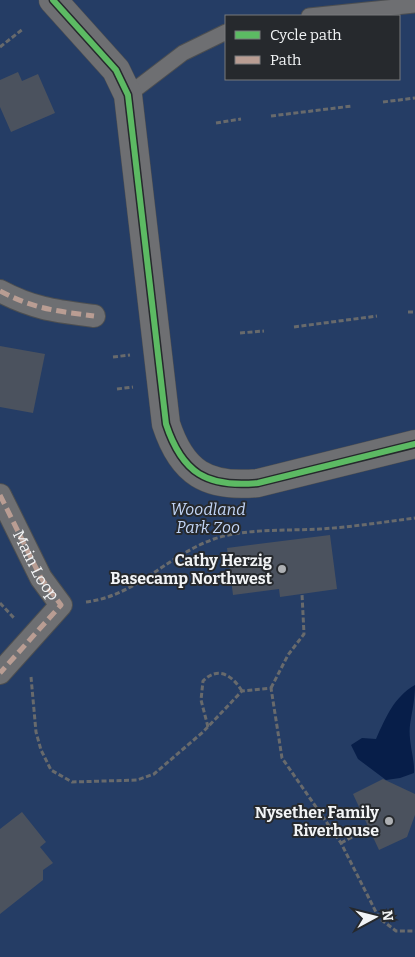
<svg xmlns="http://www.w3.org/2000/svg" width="415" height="957" font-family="Bitter,serif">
<rect width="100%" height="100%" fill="#313336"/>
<!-- green -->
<path fill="#253d65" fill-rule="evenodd" d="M0,0H415V957H0ZM226,16H399V79H226Z"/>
<!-- water -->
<path fill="#071e49" d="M415,685C415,700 412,711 410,725C408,742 415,759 414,773L400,778L386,780L358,759L351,745L362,738L376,739C386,717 394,697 415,685Z"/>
<!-- building -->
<g fill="#4b525e">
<path d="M18,72L22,81L38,74L55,113L11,132L0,107V80Z"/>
<path d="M0,346L45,354L33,413L0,407Z"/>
<path d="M330,535L337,589L280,597L279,589L233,595L227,548Z"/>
<path d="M383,779L415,794V815L407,837L379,850L353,794Z"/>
<path d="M22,812L46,842L40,847L53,863L43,870V880L0,914V829Z"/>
</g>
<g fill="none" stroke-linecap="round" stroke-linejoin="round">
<!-- service casing -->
<g stroke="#4d4f51" stroke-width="17">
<g id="service">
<path d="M309,16L415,5"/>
<path d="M128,95L183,53L226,32"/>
</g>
</g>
<!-- pedestrian casing -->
<g stroke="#4d4f51" stroke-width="24">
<g id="pedestrian">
<path d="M0,291C34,309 56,311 94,316"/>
<path d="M0,495L41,578L61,605L0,673"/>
</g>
</g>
<!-- minor casing -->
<g stroke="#4d4f51" stroke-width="29">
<path id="minor" d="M53,0L116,70L128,95L166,424C182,473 207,488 258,483L415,444"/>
</g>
<!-- path -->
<g stroke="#686a6c" stroke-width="3" stroke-dasharray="5 2.5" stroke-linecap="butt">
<path d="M0,47L23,29"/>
<path d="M383,102L415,98"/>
<path d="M271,116L352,106"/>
<path d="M216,123L241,119"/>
<path d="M408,312H415"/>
<path d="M294,327L377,316"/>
<path d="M240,333L264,331"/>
<path d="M113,357L130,355"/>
<path d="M117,389L133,387"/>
<path d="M86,602C136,596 168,555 214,539C247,528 286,531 320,529C352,527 384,522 415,518"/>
<path d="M0,603L14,618"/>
<path d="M31,677L36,732L41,750L51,770L72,782L137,780L154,774L203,732L242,691L271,688L282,758L341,843L379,918L396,931H415"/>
<path d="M271,688L288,655L304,634L302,594"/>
<path d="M208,727L201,700L203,681C218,666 232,675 242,691"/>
<path d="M341,843L369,828"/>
</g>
<!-- service -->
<use href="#service" stroke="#6e6f72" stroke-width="15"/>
<!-- pedestrian -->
<use href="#pedestrian" stroke="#6e6f72" stroke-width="22"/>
<!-- minor -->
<use href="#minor" stroke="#6e6f72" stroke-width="28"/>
<!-- quiet -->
<g stroke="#b99d93" stroke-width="5" stroke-dasharray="10 5" stroke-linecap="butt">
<path d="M0,291C34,309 56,311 94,316"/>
<path id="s1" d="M0,495L41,578L61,605L0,673"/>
</g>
<!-- cycleway casing -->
<g stroke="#26292d" stroke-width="9">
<path id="cycleway" d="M53,0L116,70L128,95L166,424C182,473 207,488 258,483L415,444"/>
</g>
<!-- cycleway -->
<use href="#cycleway" stroke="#5cba63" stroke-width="6"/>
</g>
<!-- markers -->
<g fill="#aeb0b3" stroke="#26292d" stroke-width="2">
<circle cx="282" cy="569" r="5"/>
<circle cx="389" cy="821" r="5"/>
</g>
<g text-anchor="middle" stroke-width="4" stroke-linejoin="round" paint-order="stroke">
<!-- park labels -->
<g font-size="16" font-style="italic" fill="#c2d5f6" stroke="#26292d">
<text x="208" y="515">Woodland<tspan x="208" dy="18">Park Zoo</tspan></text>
</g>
<!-- poi labels -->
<g font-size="16" font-weight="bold" fill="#f2f4f6" stroke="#26292d" text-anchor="end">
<text x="272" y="566">Cathy Herzig<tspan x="272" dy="18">Basecamp Northwest</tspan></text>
<text x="379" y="818">Nysether Family<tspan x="379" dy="18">Riverhouse</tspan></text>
</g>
<!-- street labels -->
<g font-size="16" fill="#f2f4f6" stroke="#26292d">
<text dy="6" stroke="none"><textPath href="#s1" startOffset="79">Main Loop</textPath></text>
</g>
</g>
<!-- legend -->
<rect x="225" y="15" width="175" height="65" fill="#26292d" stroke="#787a7d"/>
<rect x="235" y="31" width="25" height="8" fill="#5cba63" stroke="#787a7d"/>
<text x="270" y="40" font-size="15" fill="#f2f4f6">Cycle path</text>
<rect x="235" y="56" width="25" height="8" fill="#b99d93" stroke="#787a7d"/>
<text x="270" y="65" font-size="15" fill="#f2f4f6">Path</text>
<!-- north arrow -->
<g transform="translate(375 917) rotate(83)" stroke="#26292d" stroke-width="4" paint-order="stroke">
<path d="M0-4L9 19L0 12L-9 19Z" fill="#f2f4f6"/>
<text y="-8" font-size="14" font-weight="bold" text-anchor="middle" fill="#f2f4f6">N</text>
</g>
</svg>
